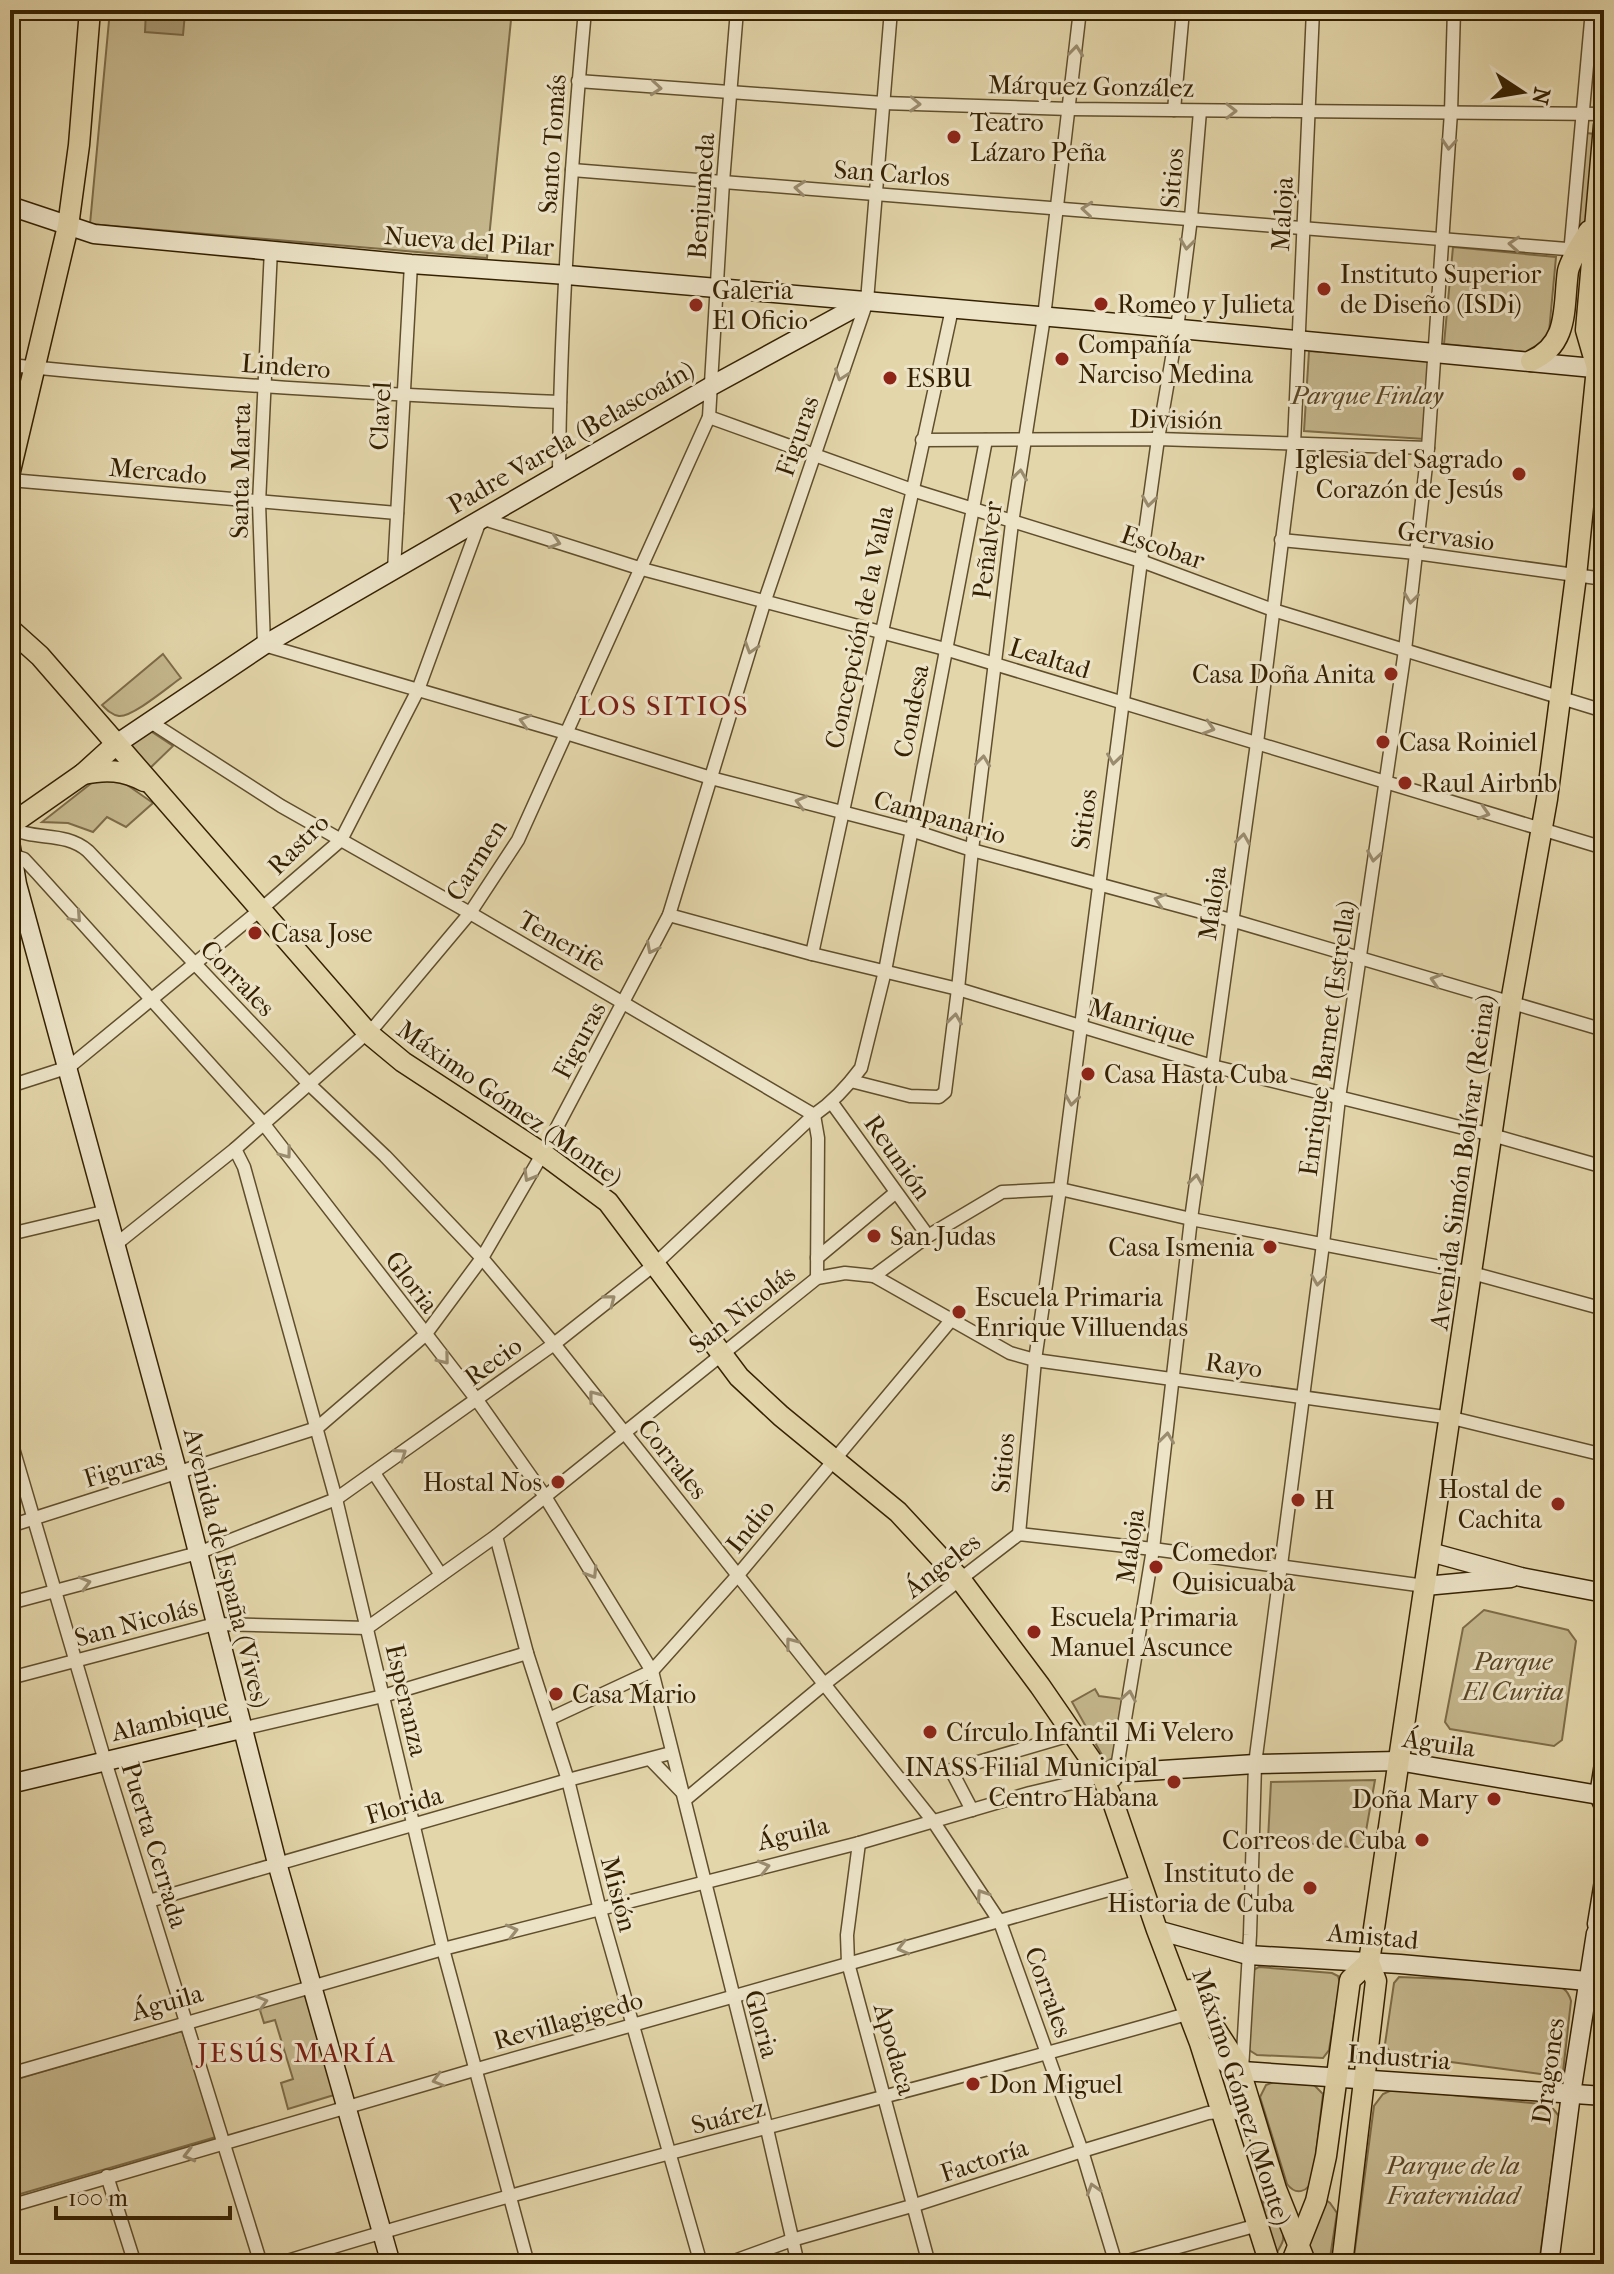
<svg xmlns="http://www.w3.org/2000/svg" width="1614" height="2274" font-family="'IM FELL French Canon',serif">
<rect width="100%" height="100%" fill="#e3d6aa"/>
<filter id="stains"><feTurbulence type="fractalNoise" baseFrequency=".0025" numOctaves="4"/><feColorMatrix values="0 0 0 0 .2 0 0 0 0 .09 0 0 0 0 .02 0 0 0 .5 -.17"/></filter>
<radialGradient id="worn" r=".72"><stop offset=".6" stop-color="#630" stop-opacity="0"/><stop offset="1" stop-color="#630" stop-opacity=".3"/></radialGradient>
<!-- green -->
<g fill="#c5b78d" stroke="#7d6c48" stroke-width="2">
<path d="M110,10H512L487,258L90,224Z"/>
<path d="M1586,133L1595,134L1588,226L1579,225Z"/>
<path d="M1453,247L1556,257L1549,332L1541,343L1525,352L1444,344Z"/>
<path d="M1309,351L1430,360L1424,439L1304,431Z"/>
<path d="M163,654L181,678C168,687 133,717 119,716C112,715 107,710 102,705Z"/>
<path d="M149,730L173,746L147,771L133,758L132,743Z"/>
<path d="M98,778L120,780L153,803L126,827L107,817L93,832L68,823L42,822Z"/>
<path d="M1484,1610L1568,1630L1576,1641L1562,1740L1554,1746L1450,1729L1445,1722L1463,1628Z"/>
<path d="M1095,1689L1099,1696L1122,1699L1114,1757L1106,1762L1072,1702Z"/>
<path d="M1375,1780L1363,1848L1268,1840L1271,1782Z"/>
<path d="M1259,1967L1332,1973L1338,1976L1340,1983L1329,2050L1323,2058L1257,2055L1249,2050L1253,1970Z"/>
<path d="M1399,1977L1550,1983C1561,1986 1568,1989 1571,2001L1563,2072L1555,2076L1391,2054L1385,2044L1394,1983Z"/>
<path d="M305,1995L334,2095L288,2109L281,2083L293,2079L275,2020L264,2023L259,2007Z"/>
<path d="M182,2031L216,2137L10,2197V2081Z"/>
<path d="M1274,2082L1314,2085L1323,2094L1313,2179C1308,2192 1296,2196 1287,2184L1260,2097L1266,2085Z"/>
<path d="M1394,2089L1550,2105L1559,2116L1539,2264H1353L1374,2106L1383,2094Z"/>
<path d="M1602,2114H1604V2212L1597,2204Z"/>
<path d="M1322,2197L1330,2203L1337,2213L1329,2264H1316L1307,2242Z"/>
<path d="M1262,2201C1273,2208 1285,2225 1283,2240C1282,2245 1277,2252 1274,2257Z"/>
</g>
<!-- water -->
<path fill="#a89871" stroke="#7a6845" stroke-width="2" d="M146,10L185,13L183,35L145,32Z"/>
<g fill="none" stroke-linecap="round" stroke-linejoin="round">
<!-- street casing -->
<g stroke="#604e2c" stroke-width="15">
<g id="street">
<path d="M578,81L883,103L1070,109L1604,114"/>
<path d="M1174,110L1183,10"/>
<path d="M572,170L1604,252"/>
<path d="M271,249L259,503L264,645L566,733L711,778L911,830L972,850L1231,920L1604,1030"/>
<path d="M1570,254L1592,10"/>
<path d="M10,365C193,384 376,394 560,402"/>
<path d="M709,417L912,490L1141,561L1273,610L1604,711"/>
<path d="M922,440L1158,439L1428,448"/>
<path d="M559,473C560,319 571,164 585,10"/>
<path d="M10,480L397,513"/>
<path d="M1281,540L1416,553L1604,579"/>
<path d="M394,570L411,264"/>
<path d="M149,721L281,806L470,913L814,1115L818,1138L817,1278"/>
<path d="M10,828C36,841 65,831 88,851L310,1085L385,1156L482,1258L554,1344L933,1821L1000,1922L1082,2151L1116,2264"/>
<path d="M12,855L24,859L37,873L263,1123L477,1400L544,1495L652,1671L767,2129L798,2264"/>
<path d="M669,915L812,954L958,989L1212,1066L1492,1135L1604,1167"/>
<path d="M812,954L952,309"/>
<path d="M851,1081L910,1096L939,1097L945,1092L958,989L972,850L1012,523L1044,317L1080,10"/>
<path d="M10,1086L69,1067L260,910L341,840L418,690L481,518L642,569L945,649L1604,848"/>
<path d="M832,1103L928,1236"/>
<path d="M235,1149L244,1167L336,1499L443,1949L528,2264"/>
<path d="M10,1234L107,1211"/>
<path d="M115,1245L235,1149L376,1025L470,913L518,840L709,417L723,182L737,10"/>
<path d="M817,1258L895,1193"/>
<path d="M874,1276L1010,1353L1035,1360L1452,1418L1604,1455"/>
<path d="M10,1438L105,1761L261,2264"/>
<path d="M374,1473L441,1575"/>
<path d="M10,1526L317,1428L425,1335L482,1258L547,1146L669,915L765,600L867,301L891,10"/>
<path d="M1019,1534L1035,1360L1060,1189L1141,561L1158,439L1177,329L1191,218L1200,111"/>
<path d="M496,1536L527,1653L568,1780L600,1910L701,2264"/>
<path d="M10,1603L198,1553L336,1499L554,1344L654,1265L814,1115C833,1102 847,1087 861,1068L885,971L986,440"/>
<path d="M10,1678L215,1624L367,1628L496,1536L817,1278L845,1273L874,1276L928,1236L1002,1192L1060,1189L1191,1219L1472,1273L1604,1309"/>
<path d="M549,1719L652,1671L738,1575L952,1319"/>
<path d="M241,1729L383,1696L527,1653"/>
<path d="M650,1759L681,1791"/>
<path d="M1115,1780L1153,1549L1191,1219L1257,743L1294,444L1313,10"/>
<path d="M686,1799L823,1685L1019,1534L1153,1549L1425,1586"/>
<path d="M972,1810L951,1770L1074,1734"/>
<path d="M859,1843L847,1935L848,1963L929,2264"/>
<path d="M149,1901L568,1780L671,1753"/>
<path d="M1242,2070L1250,1935L1255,1764L1323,1244L1339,1098L1405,650L1428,448L1451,112L1454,10"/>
<path d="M10,2074L443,1949L859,1843L1030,1793L1102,1776"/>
<path d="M107,2176L135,2264"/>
<path d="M10,2206L474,2070L1140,1881"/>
<path d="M278,2264C579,2170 887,2101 1190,2013"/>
<path d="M726,2264L792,2240L915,2205L1082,2151L1208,2113L1232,2111L1256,2122"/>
<path d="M1117,2264L1258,2225"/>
</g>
</g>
<!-- secondary casing -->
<g stroke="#352102" stroke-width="21">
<g id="secondary">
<path d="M10,206L94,234L411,264L567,275L1085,320L1604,369"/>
<path d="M115,745L264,645L713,385L867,301"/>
<path d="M10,842L17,884L178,1474L277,1863L391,2264"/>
<path d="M1430,1552L1521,1577L1604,1593"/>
<path d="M1425,1586L1511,1578"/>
<path d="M1604,1764L1599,1795L1604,1807"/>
<path d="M1102,1776L1116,1773L1255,1764L1398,1761L1599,1795"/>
<path d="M10,1784L241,1729"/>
<path d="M1597,1924L1604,1881"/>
<path d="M1157,1930L1248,1955L1400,1964L1587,1981"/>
<path d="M1200,2043L1227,2064L1242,2071L1604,2096"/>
<path d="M1549,2264L1571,2094L1596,1933"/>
</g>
</g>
<!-- primary casing -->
<g stroke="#352102" stroke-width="23">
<g id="primary">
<path d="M1531,361C1570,344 1563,306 1568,271C1571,258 1582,243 1589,231"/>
<path d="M1597,368L1586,330L1604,126"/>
<path d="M10,471L68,226L79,145L90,10"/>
<path d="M10,629L40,656L368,1033L403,1062L542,1153L608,1202L739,1377L781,1416L898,1512L960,1579L1040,1686L1102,1776L1112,1799L1157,1930L1200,2043L1270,2264"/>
<path d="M83,774C106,769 124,770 144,781"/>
<path d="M10,825L83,774L115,745"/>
<path d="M1190,1990L1238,2064L1276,2189L1306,2264"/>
<path d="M1291,2264L1316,2201L1326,2156L1350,1980L1369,1962"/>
<path d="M1342,2264L1376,1981L1369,1962L1511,1002L1547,799L1576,576L1597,368L1604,341"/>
</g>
</g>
<!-- street -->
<use href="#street" stroke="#ede4c8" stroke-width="12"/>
<!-- secondary -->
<use href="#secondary" stroke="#ede4c8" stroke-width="18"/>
<!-- primary -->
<use href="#primary" stroke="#e3d6aa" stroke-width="20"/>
</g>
<!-- one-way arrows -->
<defs><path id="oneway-chevron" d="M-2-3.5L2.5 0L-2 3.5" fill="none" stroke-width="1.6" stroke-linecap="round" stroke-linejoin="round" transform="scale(2)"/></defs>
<g stroke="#9a8c6f">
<use href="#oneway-chevron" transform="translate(1076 51) rotate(-84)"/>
<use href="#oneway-chevron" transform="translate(656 88) rotate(5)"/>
<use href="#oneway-chevron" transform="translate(915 104) rotate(2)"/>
<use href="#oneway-chevron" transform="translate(1231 111)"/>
<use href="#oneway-chevron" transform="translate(1449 144) rotate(94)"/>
<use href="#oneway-chevron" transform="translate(800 188) rotate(-175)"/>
<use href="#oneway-chevron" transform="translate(1087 209) rotate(-175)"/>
<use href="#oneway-chevron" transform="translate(1187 244) rotate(97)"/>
<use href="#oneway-chevron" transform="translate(1514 244) rotate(-176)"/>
<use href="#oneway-chevron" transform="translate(841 375) rotate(109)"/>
<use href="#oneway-chevron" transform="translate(1020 475) rotate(-82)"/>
<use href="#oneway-chevron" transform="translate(1149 501) rotate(98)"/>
<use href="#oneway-chevron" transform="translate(555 542) rotate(18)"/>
<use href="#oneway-chevron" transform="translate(1411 598) rotate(97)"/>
<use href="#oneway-chevron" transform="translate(751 648) rotate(107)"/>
<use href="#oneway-chevron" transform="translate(525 721) rotate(-164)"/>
<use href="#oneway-chevron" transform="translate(1209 728) rotate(17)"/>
<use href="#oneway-chevron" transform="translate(1114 759) rotate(98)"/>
<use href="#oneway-chevron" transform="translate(983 761) rotate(-83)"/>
<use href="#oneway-chevron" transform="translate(801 802) rotate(-166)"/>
<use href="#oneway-chevron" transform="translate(1484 813) rotate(17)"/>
<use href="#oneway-chevron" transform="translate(1243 839) rotate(-82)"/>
<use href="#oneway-chevron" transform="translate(1374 856) rotate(99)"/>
<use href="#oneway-chevron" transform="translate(1160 900) rotate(-164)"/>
<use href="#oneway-chevron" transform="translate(76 917) rotate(48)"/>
<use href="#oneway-chevron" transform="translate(652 948) rotate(117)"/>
<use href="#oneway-chevron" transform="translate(1436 980) rotate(-163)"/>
<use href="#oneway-chevron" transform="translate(955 1019) rotate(-82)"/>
<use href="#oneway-chevron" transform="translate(1072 1100) rotate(98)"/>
<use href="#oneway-chevron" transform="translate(286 1153) rotate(53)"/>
<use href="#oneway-chevron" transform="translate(529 1176) rotate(120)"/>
<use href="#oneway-chevron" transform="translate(1196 1180) rotate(-82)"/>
<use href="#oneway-chevron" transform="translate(1318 1280) rotate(98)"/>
<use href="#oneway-chevron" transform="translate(610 1300) rotate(-38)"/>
<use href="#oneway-chevron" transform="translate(444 1359) rotate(51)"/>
<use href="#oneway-chevron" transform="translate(594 1396) rotate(-128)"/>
<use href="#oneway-chevron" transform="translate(1167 1438) rotate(-83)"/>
<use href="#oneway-chevron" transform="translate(401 1454) rotate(-35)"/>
<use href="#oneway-chevron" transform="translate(592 1573) rotate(58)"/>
<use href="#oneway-chevron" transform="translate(85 1583) rotate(-15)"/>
<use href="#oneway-chevron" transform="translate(791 1643) rotate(-128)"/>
<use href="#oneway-chevron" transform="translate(1129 1696) rotate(-80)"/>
<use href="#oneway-chevron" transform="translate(764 1867) rotate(-14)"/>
<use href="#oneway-chevron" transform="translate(982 1895) rotate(-124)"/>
<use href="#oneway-chevron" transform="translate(512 1931) rotate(-14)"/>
<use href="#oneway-chevron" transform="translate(903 1948) rotate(165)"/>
<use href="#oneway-chevron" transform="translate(262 2002) rotate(-16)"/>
<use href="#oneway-chevron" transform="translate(438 2080) rotate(164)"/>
<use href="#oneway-chevron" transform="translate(189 2155) rotate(165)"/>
<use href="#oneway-chevron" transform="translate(1093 2189) rotate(-107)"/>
</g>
<!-- markers -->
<g fill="#8f2418" stroke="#ede4c8" stroke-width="3">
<circle cx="954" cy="137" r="8"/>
<circle cx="1324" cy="289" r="8"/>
<circle cx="1101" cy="304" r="8"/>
<circle cx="696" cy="305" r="8"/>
<circle cx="1062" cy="359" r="8"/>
<circle cx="890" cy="378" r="8"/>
<circle cx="1519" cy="474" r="8"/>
<circle cx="1391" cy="674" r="8"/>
<circle cx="1383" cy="742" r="8"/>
<circle cx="1405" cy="783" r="8"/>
<circle cx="255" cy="933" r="8"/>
<circle cx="1088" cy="1074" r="8"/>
<circle cx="874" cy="1236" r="8"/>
<circle cx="1270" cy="1247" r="8"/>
<circle cx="959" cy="1312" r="8"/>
<circle cx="558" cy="1482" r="8"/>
<circle cx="1298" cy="1500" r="8"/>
<circle cx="1558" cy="1504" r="8"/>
<circle cx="1156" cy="1567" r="8"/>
<circle cx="1034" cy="1632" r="8"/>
<circle cx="556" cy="1694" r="8"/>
<circle cx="930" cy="1732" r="8"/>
<circle cx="1174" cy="1782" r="8"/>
<circle cx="1494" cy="1799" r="8"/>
<circle cx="1422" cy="1840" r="8"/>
<circle cx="1310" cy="1888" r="8"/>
<circle cx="973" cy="2084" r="8"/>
</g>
<g text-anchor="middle" stroke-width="6" stroke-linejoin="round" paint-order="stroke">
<!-- street labels -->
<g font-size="26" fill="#352102" stroke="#ede4c8">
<text transform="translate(1091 86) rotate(1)" y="9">Márquez González</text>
<text transform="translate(552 144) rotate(-86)" y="9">Santo Tomás</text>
<text transform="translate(892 173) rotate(4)" y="9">San Carlos</text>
<text transform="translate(1172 178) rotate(-85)" y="9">Sitios</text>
<text transform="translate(701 196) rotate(-86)" y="9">Benjumeda</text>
<text transform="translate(1282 214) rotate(-87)" y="9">Maloja</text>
<text transform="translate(469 241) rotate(4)" y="9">Nueva del Pilar</text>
<text transform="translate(286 366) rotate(4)" y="9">Lindero</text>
<text transform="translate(380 416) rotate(-87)" y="9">Clavel</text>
<text transform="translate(1176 419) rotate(1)" y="9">División</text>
<text transform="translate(797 436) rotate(-71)" y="9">Figuras</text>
<text transform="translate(571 437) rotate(-30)" y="9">Padre Varela (Belascoaín)</text>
<text transform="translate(158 471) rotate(5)" y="9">Mercado</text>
<text transform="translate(240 471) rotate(-89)" y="9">Santa Marta</text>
<text transform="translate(1446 536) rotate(7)" y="9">Gervasio</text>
<text transform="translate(1163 547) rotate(19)" y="9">Escobar</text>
<text transform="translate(987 550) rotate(-83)" y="9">Peñalver</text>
<text transform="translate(859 627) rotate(-78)" y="9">Concepción de la Valla</text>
<text transform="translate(1050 658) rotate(17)" y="9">Lealtad</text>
<text transform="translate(911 711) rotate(-79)" y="9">Condesa</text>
<text transform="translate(940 817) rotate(16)" y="9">Campanario</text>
<text transform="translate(1084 819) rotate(-82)" y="9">Sitios</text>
<text transform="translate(298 844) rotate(-45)" y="9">Rastro</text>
<text transform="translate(476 860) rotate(-58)" y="9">Carmen</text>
<text transform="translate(1212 903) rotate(-82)" y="9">Maloja</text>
<text transform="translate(562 941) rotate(30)" y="9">Tenerife</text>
<text transform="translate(238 978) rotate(46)" y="9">Corrales</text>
<text transform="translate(1142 1022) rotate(17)" y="9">Manrique</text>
<text transform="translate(1327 1038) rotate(-82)" y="9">Enrique Barnet (Estrella)</text>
<text transform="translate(579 1040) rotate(-62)" y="9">Figuras</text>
<text transform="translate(510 1103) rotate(35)" y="9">Máximo Gómez (Monte)</text>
<text transform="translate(898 1157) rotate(55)" y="9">Reunión</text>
<text transform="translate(1462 1162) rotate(-82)" y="9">Avenida Simón Bolívar (Reina)</text>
<text transform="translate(412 1282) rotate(53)" y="9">Gloria</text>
<text transform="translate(742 1309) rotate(-38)" y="9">San Nicolás</text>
<text transform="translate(493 1361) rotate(-36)" y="9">Recio</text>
<text transform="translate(1234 1365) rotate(8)" y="9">Rayo</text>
<text transform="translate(673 1459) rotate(51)" y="9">Corrales</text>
<text transform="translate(1003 1463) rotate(-85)" y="9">Sitios</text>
<text transform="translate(124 1467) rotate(-17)" y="9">Figuras</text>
<text transform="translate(750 1526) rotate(-51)" y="9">Indio</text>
<text transform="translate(1130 1546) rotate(-82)" y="9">Maloja</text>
<text transform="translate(942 1565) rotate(-38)" y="9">Ángeles</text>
<text transform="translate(227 1568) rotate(76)" y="9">Avenida de España (Vives)</text>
<text transform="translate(136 1622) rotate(-15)" y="9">San Nicolás</text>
<text transform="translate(407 1700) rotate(77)" y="9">Esperanza</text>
<text transform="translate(170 1719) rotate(-13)" y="9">Alambique</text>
<text transform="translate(1439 1743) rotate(8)" y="9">Águila</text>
<text transform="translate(404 1805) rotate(-16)" y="9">Florida</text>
<text transform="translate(793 1833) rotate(-14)" y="9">Águila</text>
<text transform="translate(155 1845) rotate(73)" y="9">Puerta Cerrada</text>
<text transform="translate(619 1894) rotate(75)" y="9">Misión</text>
<text transform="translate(1373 1936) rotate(5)" y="9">Amistad</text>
<text transform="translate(1049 1992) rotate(70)" y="9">Corrales</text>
<text transform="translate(167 2002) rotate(-16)" y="9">Águila</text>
<text transform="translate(568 2020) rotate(-16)" y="9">Revillagigedo</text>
<text transform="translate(762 2024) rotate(75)" y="9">Gloria</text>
<text transform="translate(895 2049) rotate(74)" y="9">Apodaca</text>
<text transform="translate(1399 2057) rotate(4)" y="9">Industria</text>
<text transform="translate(1548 2071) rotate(-82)" y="9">Dragones</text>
<text transform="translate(1242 2097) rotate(72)" y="9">Máximo Gómez (Monte)</text>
<text transform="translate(728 2116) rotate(-15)" y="9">Suárez</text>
<text transform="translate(984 2160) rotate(-18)" y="9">Factoría</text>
</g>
<!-- poi labels -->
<g font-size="26" fill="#352102" stroke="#ede4c8" text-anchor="start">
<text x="970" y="131">Teatro<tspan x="970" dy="30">Lázaro Peña</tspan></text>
<text x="1340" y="283">Instituto Superior<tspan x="1340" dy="30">de Diseño (ISDi)</tspan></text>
<text x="712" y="299">Galeria<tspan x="712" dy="30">El Oficio</tspan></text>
<text x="1117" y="313">Romeo y Julieta</text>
<text x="1078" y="353">Compañía<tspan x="1078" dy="30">Narciso Medina</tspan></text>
<text x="906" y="387">ESBU</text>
<text x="1503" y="468" text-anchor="end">Iglesia del Sagrado<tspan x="1503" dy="30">Corazón de Jesús</tspan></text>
<text x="1375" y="683" text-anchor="end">Casa Doña Anita</text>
<text x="1399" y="751">Casa Roiniel</text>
<text x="1421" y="792">Raul Airbnb</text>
<text x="271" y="942">Casa Jose</text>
<text x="1104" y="1083">Casa Hasta Cuba</text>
<text x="890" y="1245">San Judas</text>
<text x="1254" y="1256" text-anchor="end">Casa Ismenia</text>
<text x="975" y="1306">Escuela Primaria<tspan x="975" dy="30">Enrique Villuendas</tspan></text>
<text x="542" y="1491" text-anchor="end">Hostal Nos</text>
<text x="1542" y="1498" text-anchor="end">Hostal de<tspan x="1542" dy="30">Cachita</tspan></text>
<text x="1314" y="1509">H</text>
<text x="1172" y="1561">Comedor<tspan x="1172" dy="30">Quisicuaba</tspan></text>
<text x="1050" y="1626">Escuela Primaria<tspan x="1050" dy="30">Manuel Ascunce</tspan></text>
<text x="572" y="1703">Casa Mario</text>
<text x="946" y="1741">Círculo Infantil Mi Velero</text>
<text x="1158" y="1776" text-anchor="end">INASS Filial Municipal<tspan x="1158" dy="30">Centro Habana</tspan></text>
<text x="1478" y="1808" text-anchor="end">Doña Mary</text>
<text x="1406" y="1849" text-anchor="end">Correos de Cuba</text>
<text x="1294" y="1882" text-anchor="end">Instituto de<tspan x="1294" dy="30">Historia de Cuba</tspan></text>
<text x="989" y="2093">Don Miguel</text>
</g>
<!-- park labels -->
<g font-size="26" font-style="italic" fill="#594625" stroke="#ede4c8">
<text x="1367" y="404">Parque Finlay</text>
<text x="1513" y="1670">Parque<tspan x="1513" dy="30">El Curita</tspan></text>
<text x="1453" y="2174">Parque de la<tspan x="1453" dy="30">Fraternidad</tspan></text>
</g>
<!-- neighbourhood labels -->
<g font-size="28" letter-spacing="2" fill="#7a1f14" stroke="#ede4c8">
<text x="664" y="715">LOS SITIOS</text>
<text x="297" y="2062">JESÚS MARÍA</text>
</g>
</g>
<!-- margin -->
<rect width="1614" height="2274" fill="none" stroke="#e3d6aa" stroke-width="40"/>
<rect x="12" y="12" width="1590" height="2250" fill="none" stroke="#352102" stroke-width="4"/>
<rect x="20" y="20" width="1574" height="2234" fill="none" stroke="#352102" stroke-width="2"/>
<!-- north arrow -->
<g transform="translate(1522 92) rotate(102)" stroke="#ede4c8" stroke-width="6" paint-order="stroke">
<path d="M0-6L14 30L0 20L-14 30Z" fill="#352102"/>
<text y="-12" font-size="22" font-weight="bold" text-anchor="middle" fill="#352102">N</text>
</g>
<!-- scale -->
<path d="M56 2206v12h174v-12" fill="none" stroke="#352102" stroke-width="4"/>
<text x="68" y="2206" font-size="24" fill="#352102" stroke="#ede4c8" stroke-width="6" paint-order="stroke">100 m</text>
<rect width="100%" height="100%" filter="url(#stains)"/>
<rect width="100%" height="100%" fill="url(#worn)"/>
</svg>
